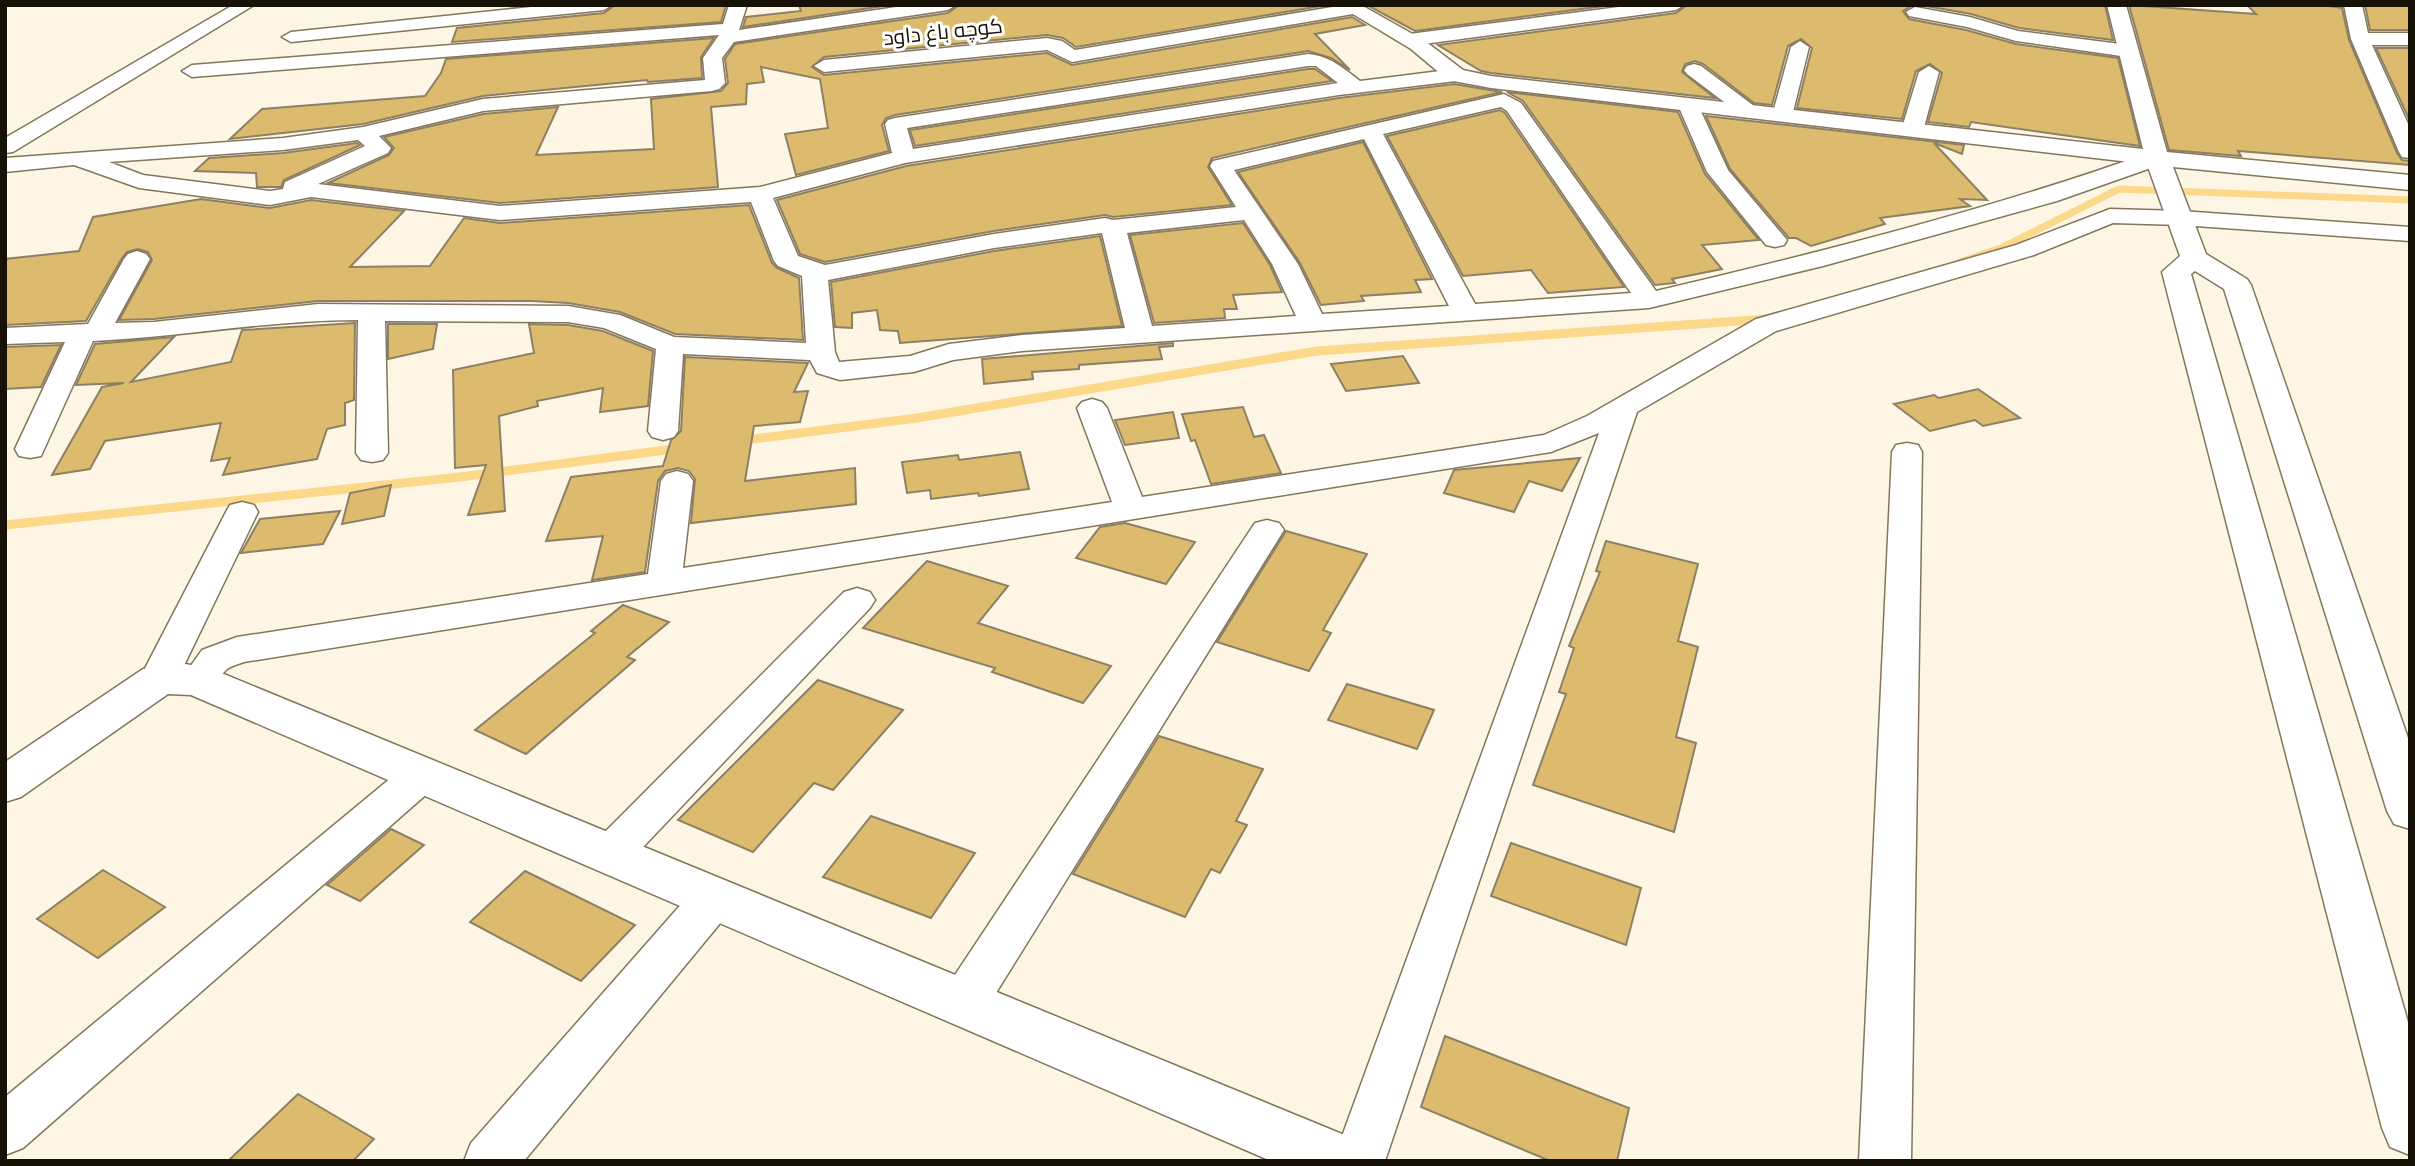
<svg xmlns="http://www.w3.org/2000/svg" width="2415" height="1166" font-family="'Fira Sans Condensed',Cairo,sans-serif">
<rect width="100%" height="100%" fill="#fef6e4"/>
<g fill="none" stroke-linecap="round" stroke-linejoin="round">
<!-- stream-far1 -->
<g stroke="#fbd88a" stroke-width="7">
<path d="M1960,262L2003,247L2119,189L2410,200"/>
<path d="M1759,320L1768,319"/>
</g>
<!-- stream -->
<g stroke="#fbd88a" stroke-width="9">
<path d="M738,441L917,418L1317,351L1768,319"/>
<path d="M5,525L460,477L681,448"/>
</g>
</g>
<!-- building -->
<g fill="#ddbb6e" stroke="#8d8064" stroke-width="2">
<path d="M615,5H726L721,22L452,42L457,28L604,13Z"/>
<path d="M799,5H890L743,27L746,17L801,11Z"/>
<path d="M959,5H1327L1076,47L1063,38L1047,35L824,57L812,67L824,75L1047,53L1072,65L1352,17L1365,25L1315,34L1350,70L1331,58L1308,51L895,115L886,118L882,125L889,151L796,175L785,134L828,128L820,79L761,67L764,82L747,84L746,104L711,107L718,187L500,203L328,183L389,155L394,148L384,137L483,114L558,107L536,155L654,149L651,99L721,91L728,83L725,59L735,44L948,13Z"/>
<path d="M1367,5H1612L1415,31Z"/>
<path d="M1687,5H1913L1903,11L1909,19L1966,30L2016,44L2118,58L2140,146L1971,122L1969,127L1928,122L1942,73L1930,64L1916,71L1902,119L1797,108L1812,48L1801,39L1788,46L1772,105L1754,103L1703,64L1695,61L1685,64L1682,72L1715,98L1491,73L1481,71L1438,45L1676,13Z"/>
<path d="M1920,5H2105L2113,40L2019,28L1971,14Z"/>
<path d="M2129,5L2256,14L2247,5H2321L2342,8L2349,40L2397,153L2402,160L2410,161V165L2238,151L2241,156L2169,150Z"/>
<path d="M2365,5H2410V30H2370Z"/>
<path d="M714,38L701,57L702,78L648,82L647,80L483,96L363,124L230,139L262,109L425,96L441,73L446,59Z"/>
<path d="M2376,48H2410V121Z"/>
<path d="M1308,69H1315L1332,81L915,146L910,130Z"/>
<path d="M1454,84L1502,92L1212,158L1208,167L1232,205L1113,217L1105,215L994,231L825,262L800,254L777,200L906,166L1339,98Z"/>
<path d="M1507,92L1678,112L1705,174L1759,240L1702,245L1722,269L1672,279L1675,283L1655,285L1523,101Z"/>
<path d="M1500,110L1505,113L1624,287L1548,293L1531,270L1463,276L1387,136Z"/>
<path d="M1706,116L1964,145L1962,154L1934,143L1987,200L1960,199L1970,206L1880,218L1885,224L1811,246L1796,238H1789L1730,169Z"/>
<path d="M1363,142L1432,279L1415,280L1421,292L1361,296L1364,301L1321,305L1300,263L1238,172Z"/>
<path d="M357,143L360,145L284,180L281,187H257L256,173L195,171L209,158L283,153Z"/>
<path d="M201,199L270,208L311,200L404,211L350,267L430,266L464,218L500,223L749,205L772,263L777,268L799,278L803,340L675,334L620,312L568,303L532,301H318L154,319L119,320L152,260L148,252L138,249L127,252L122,258L86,321L5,325V259L79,251L93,217Z"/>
<path d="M1243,223L1270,265L1282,292L1233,295L1237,309H1224L1225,318L1154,323L1130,235Z"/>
<path d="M1100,236L1122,326L900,343L898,331L880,330L877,310L852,313V328L835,327L831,282L994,251Z"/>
<path d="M355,323L354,400L345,403V425L327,429L317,459L223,475L230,458L211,461L221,423L105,441L90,469L52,475L102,387L124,383L76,385L95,344L174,337L131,382L231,362L242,330Z"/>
<path d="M388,324H437L433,349L388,359Z"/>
<path d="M529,324L568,325L603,331L653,351L648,406L600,412L603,388L537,401L538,406L499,416L505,511L468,515L486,465L455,468L453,370L534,353Z"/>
<path d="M1173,343V346L1159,347L1162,359L1079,365V369L1032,372L1033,379L984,384L982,359Z"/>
<path d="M61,345L41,387L5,389V347Z"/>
<path d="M1403,356L1419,383L1346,391L1331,364Z"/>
<path d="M685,357L808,363L794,392L808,391L800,422L754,426L745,481L855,468L856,504L691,523L695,479L689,471L678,468L665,471L658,481L645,572L592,580L603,536L546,541L571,477L663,466L671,440L681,431Z"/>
<path d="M1978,389L2020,418L1983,426L1975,420L1930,431L1894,404L1934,395L1939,398Z"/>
<path d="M1243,407L1254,437L1264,435L1281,473L1211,484L1195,440L1191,441L1182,414Z"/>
<path d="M1173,412L1179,438L1125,445L1115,420Z"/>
<path d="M1020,452L1029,489L979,496L978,493L931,499L930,490L907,493L902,462L958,455L959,460Z"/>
<path d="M1580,458L1562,491L1529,481L1514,512L1444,493L1454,470Z"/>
<path d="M391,485L384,516L342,524L350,493Z"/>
<path d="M340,511L323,544L241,553L260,519Z"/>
<path d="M1125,523L1195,542L1166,584L1076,558L1100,527Z"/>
<path d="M1286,531L1367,554L1323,630L1331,633L1309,671L1217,642Z"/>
<path d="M1606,541L1698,564L1678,641L1698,647L1676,737L1696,743L1674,832L1533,785L1566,694L1559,692L1574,648L1569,646L1600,572L1596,571Z"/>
<path d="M927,561L1008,586L978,623L1111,666L1083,703L992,672L995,668L863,628Z"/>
<path d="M623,605L669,622L627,657L635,660L526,754L475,730L595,633L591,631Z"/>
<path d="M818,680L903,710L833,790L814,783L753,852L678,820Z"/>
<path d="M1347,684L1434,710L1417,749L1328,720Z"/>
<path d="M1159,736L1263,769L1236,821L1247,825L1220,873L1211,869L1185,917L1073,874Z"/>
<path d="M871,816L975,853L931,918L823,877Z"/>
<path d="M391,829L424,845L360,901L327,885Z"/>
<path d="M1511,843L1641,888L1626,945L1491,896Z"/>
<path d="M103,870L165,907L98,958L37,919Z"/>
<path d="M525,871L635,925L581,981L470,922Z"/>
<path d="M1445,1036L1629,1108L1617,1161H1550L1421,1107Z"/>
<path d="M298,1094L374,1139L353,1161H228Z"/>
</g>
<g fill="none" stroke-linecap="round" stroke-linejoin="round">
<!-- minor casing -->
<g stroke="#83765a" stroke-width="3">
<g id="minor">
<path d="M233,5H254L13,152L5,153V138Z"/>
<path d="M550,5H612L604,10L291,42L282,37L291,32Z"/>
<path d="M729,5H747L739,30L910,5H956L948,10L734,42L722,58L725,83L719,89L712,91L483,111L379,136L391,148L388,153L318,184L500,206L760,187L892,153L885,124L888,120L895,118L1308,54C1330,56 1343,68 1360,81L1456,69L1466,75L1456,81L1339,95L905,163L773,198L798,256L825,265L994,234L1105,218L1113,220L1236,207L1210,166L1213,161L1504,94L1521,103L1656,291C1822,252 1988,210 2149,153H2165L2168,158L2165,163L2057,201L1823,266L1649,308L1022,351L953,360L914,372L840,380L817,373L810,360L683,354L678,431L674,437L663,440L652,437L648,431L656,349L604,328L568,322L385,321L388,453L383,460L372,462L361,460L356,453L358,320C269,320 182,337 93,341L41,456L30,458L19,456L15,449L65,342L5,344V328L88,324L124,259L128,254L137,251L146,254L150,259L115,323L154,322L318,304L568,306L620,315L674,337L806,343L802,276L778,266L774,261L751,202L500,220L311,197L270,205L139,188L74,165L5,172V158L283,138L363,127L483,99L705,80L703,58L719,35L192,77L182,71L192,65L723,24ZM1308,66H1316L1338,83L913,149L907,128ZM1501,107L1507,111L1631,293L1475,304L1383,134ZM1364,139L1449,306L1322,314L1298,264L1234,170ZM358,140L365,146L285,182L283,189L270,191L143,175L109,162L283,150ZM1244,220L1272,264L1296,316L1152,326L1127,233ZM1102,233L1125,328L1022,335L949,344L910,356L839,362L835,352L828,280L994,248Z"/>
<path d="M1344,5H1359L1362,9L1353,14L1072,62L1047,50L824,72L814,66L824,60L1047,38L1062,41L1075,50Z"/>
<path d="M1634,5H1684L1676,10L1409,46L1400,40L1409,34Z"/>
<path d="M2344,5H2362L2368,33H2410V45H2372L2410,128V158L2402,157L2399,152L2351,39Z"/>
<path d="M1915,7L1970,17L2018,31L2128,45L2137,51L2128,57L2016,41L1967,27L1909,16L1906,12Z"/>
<path d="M1800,41L1809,47L1792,116L1789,120H1775L1772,116L1791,47Z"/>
<path d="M1694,64L1701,66L1758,109L1761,113L1758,117H1744L1687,74L1684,70L1687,66Z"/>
<path d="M1929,66L1939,72L1923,131L1919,135H1905L1901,131L1919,72Z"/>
<path d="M1688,99L1695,101L1698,105L1728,170L1787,240L1784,245L1775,247L1766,245L1707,172L1678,105L1681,101Z"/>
<path d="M2110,209L2181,211L2410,227V241L2181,225L2113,223L2034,255L1776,331L1637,412L1385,1161H1333L1599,433L1551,452L244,662C239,664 231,666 227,669C210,685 216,699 186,691L180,681L202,650L237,637L648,574L661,481L666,474L677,471L688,474L693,481L683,568L1112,502L1077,408L1082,402L1092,399L1102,402L1107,408L1142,497L1544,435L1587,416L1756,319L2016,245Z"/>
<path d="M1907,443L1918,445L1922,452L1911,1161H1859L1892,452L1896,445Z"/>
<path d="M242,502L254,505L258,512L177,680L171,690L158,694L145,690L139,680L226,512L230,505Z"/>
<path d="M1267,520L1279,523L1284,530L981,1017L964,1023L947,1017L940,1002L947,987L1255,523Z"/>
<path d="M857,588L870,592L875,600L870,608L626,865L611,871L596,865L589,853L596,841L844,592Z"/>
<path d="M423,758L437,763L443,774L437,785L23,1148L5,1155V1097L409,763Z"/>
<path d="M715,878L731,884L737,897L731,910L524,1161H464L471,1143L699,884Z"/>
</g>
</g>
<!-- tertiary casing -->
<g stroke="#83765a" stroke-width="3">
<g id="tertiary">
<path d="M1338,5H1361L1425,41L1463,70L1491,76L2143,149L2107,5H2126L2167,152L2410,175V190L2173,167L2206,254L2247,279L2251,285L2410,744V829L2394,824L2387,811L2224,289L2195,271L2191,274L2410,1029V1155L2390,1147L2382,1128L2162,272L2180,256L2147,164L1491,88L1448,80L1411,49Z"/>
<path d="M181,663L214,670L1359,1141L1368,1161H1271L191,695L168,694L21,797L5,802V762L143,669Z"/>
</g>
</g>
<!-- minor -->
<use href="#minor" fill="#fff" fill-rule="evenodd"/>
<!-- tertiary -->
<use href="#tertiary" fill="#fff" fill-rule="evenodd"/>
</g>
<g text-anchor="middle" stroke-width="6" stroke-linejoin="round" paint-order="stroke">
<!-- far-street labels -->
<g font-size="21" fill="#171207" stroke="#fff">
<text transform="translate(943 32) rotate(-6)" y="7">کوچه باغ داود</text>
</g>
</g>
<!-- border -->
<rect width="2415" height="1166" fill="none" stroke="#171207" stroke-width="14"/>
</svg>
